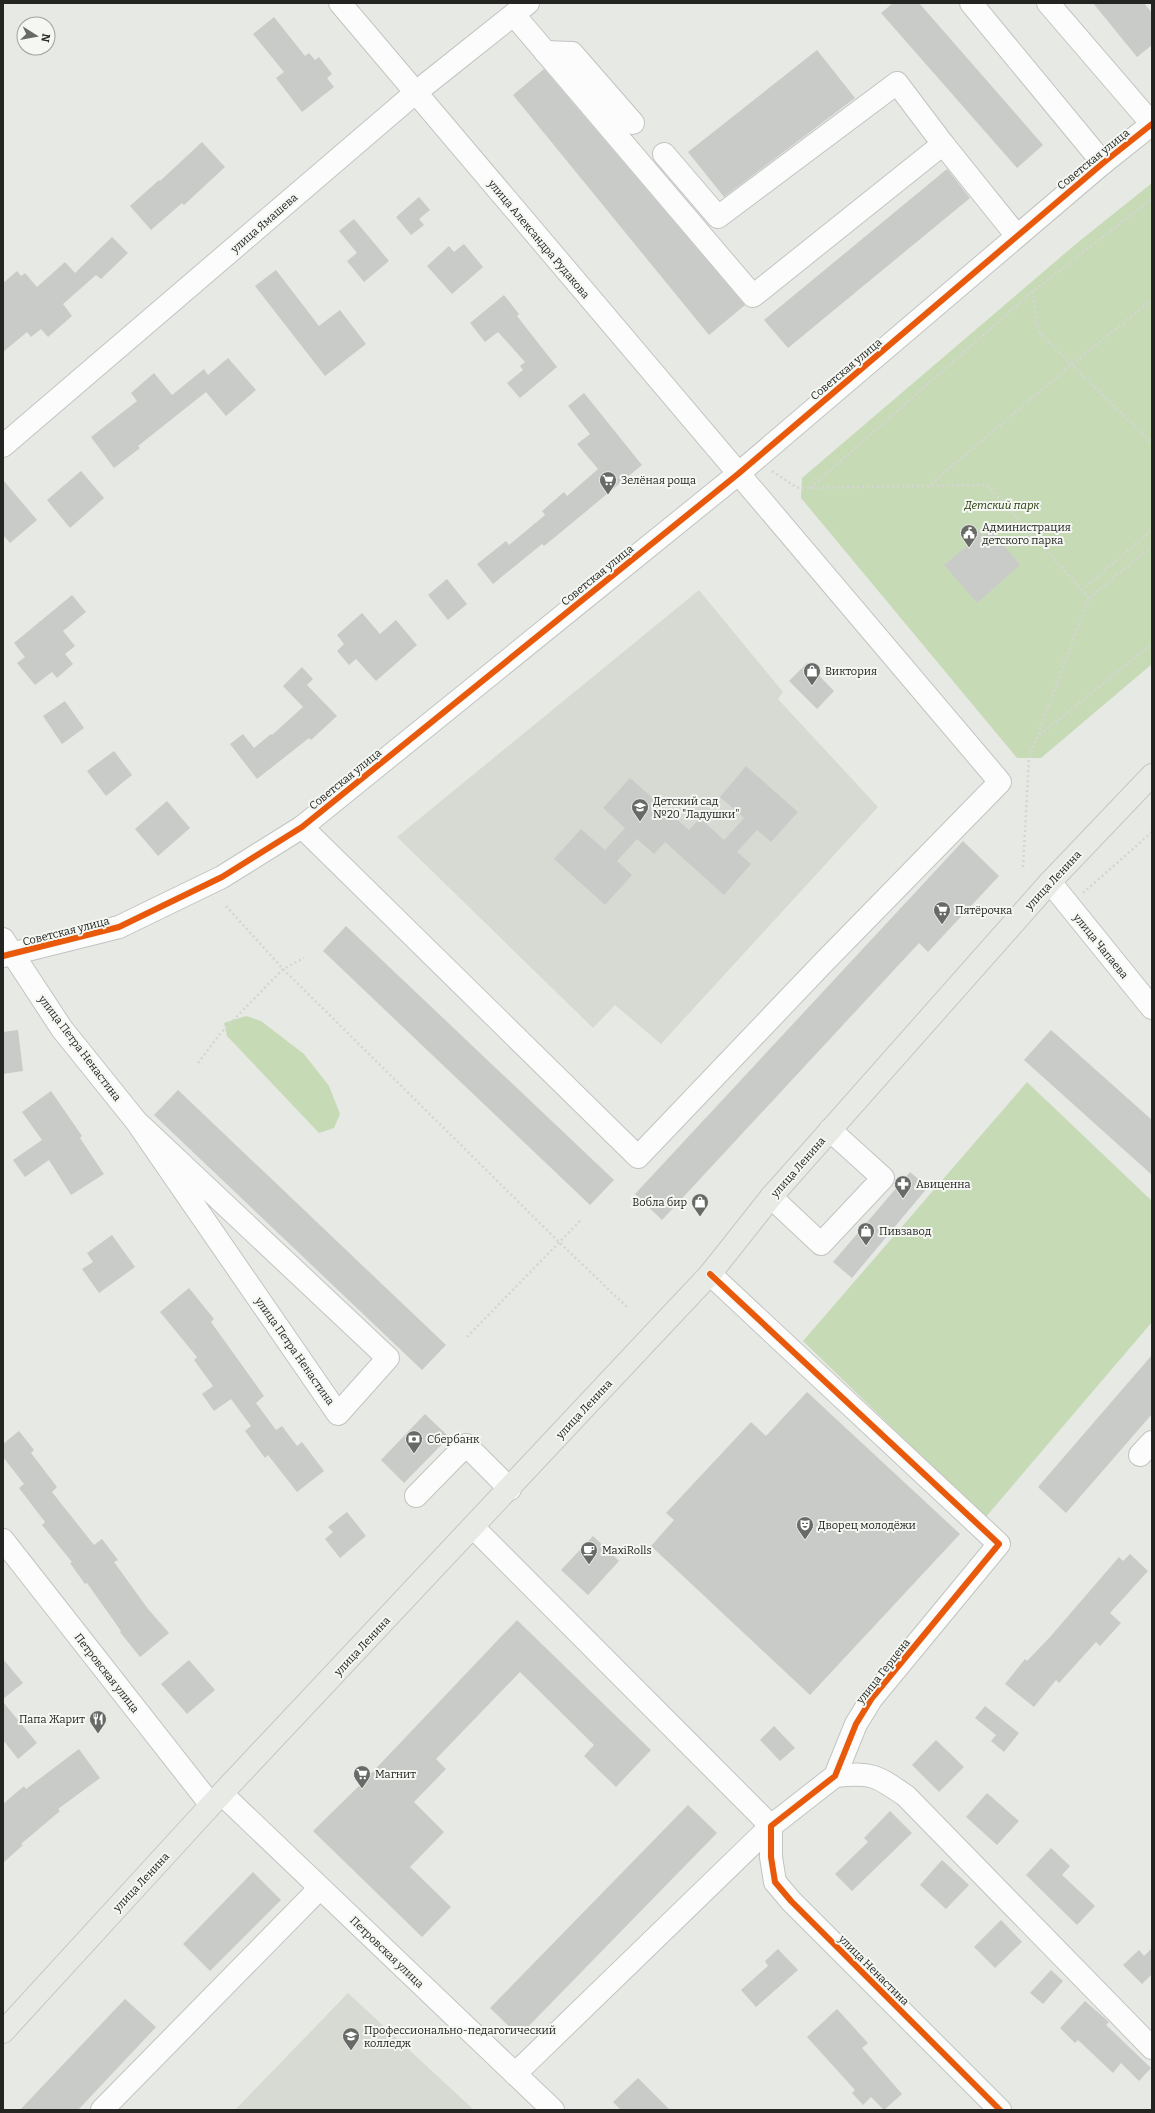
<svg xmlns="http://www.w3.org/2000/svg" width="1155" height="2113" font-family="Bitter,serif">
<rect width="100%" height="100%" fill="#e7e9e5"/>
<!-- built -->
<g fill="#d7dad3">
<path d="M699,590L783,692L778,699L878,807L661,1044L615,1005L593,1028L397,837Z"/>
<path d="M348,1993L474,2110H235Z"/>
</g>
<!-- park -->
<g fill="#c7dab6">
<path d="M1152,183V664L1041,758H1017L801,498L802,478L1077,243Z"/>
<path d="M246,1016L261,1021L304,1054L329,1086L340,1114L334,1128L319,1133L227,1036L224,1023Z"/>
<path d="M1027,1082L1152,1201V1322L985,1518L803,1341Z"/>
</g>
<!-- building -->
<g fill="#c9cbc8">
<path d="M893,3H919L1043,145L1017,168L881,13Z"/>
<path d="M1093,3H1144L1152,13V45L1137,57Z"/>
<path d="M274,17L305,56L309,53L315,60L319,57L332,74L327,78L334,87L302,112L276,78L284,72L253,34Z"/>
<path d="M817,50L855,98L724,197L688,152Z"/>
<path d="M544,69L745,305L709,335L513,95Z"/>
<path d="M202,142L225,167L184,205L182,203L151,230L130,206L159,180L160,181Z"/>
<path d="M947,169L970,198L788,348L764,320Z"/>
<path d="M419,197L430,210L419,219L424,225L411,235L396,217Z"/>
<path d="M354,219L389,261L364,282L347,261L357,253L339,231Z"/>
<path d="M112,237L128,253L101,279L96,275L63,304L72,316L48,337L41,329L31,337L27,332L3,352V283L17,271L21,276L25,273L37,287L65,262L75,273Z"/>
<path d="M464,244L483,267L452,294L427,266L449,246L454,252Z"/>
<path d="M276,270L319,326L340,310L366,344L325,376L255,286Z"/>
<path d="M504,295L519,314L517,316L557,367L520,398L507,383L523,370L520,366L525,362L498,332L485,342L470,323Z"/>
<path d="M228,358L256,390L226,416L206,392L138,446L140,448L114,468L91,437L137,401L131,393L154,373L172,395L204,369L208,375Z"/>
<path d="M584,393L642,465L560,533L544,546L542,544L493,584L477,564L506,541L509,545L545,515L542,511L564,492L567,496L598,469L577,444L590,434L568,406Z"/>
<path d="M81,471L104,498L70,528L47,500Z"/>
<path d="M3,480L37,520L10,543L3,535Z"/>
<path d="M977,530L983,536L991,530L1020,565L977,603L944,565L968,545L965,541Z"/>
<path d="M447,579L467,604L448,620L428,595Z"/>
<path d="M72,595L86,612L63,631L75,646L65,654L73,664L57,678L52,672L35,685L17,663L25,657L14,643Z"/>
<path d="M362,613L380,634L396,620L417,645L376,681L356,659L349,665L337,651L344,644L337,635Z"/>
<path d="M807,663L834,691L817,709L789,681Z"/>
<path d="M302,667L313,679L307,685L337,716L311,740L309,738L257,779L230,744L243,734L254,748L271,734L272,735L303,707L283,686Z"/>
<path d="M65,701L84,728L62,744L43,716Z"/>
<path d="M114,751L132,775L106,796L87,771Z"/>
<path d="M746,766L798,812L771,842L757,830L737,852L751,864L724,895L665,842L654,854L637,839L617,861L632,875L605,905L554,859L581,829L605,850L625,828L603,808L630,778L689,830L700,818L724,840L744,818L720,797Z"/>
<path d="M167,801L190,828L158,856L135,829Z"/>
<path d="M963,841L999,876L928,952L919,943L662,1220L635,1194Z"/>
<path d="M346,926L614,1180L590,1205L323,951Z"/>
<path d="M18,1030L23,1071L3,1074V1032Z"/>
<path d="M1051,1030L1152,1120V1175L1024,1060Z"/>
<path d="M178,1090L446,1345L422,1370L154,1115Z"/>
<path d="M51,1091L82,1136L80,1138L104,1174L71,1195L49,1160L25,1177L13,1160L42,1140L22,1112Z"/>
<path d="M910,1172L928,1187L852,1278L833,1262Z"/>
<path d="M112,1235L135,1267L99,1293L82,1269L93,1262L87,1253Z"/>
<path d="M189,1288L214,1319L211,1322L264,1396L256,1403L276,1430L282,1426L297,1446L302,1442L324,1471L297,1492L268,1455L265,1458L245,1431L251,1426L231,1399L214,1411L202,1394L213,1386L194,1360L197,1357L160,1312Z"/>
<path d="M1152,1355V1414L1066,1513L1038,1487Z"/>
<path d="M807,1392L960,1534L810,1695L651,1546L674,1520L666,1513L751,1422L766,1436Z"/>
<path d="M425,1414L449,1437L404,1483L381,1460Z"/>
<path d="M19,1431L34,1450L31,1453L57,1487L52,1492L94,1545L102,1539L118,1560L114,1562L148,1609L169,1633L140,1657L120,1632L121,1631L87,1583L85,1584L70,1563L72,1562L42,1525L45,1522L19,1488L24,1484L3,1457V1444Z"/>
<path d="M347,1512L366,1536L340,1558L325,1539L333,1532L328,1527Z"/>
<path d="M593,1536L619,1561L588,1595L561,1570Z"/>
<path d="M1130,1554L1148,1571L1110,1613L1121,1623L1100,1646L1096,1642L1059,1683L1056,1680L1034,1707L1005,1684L1025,1659L1027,1661L1050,1637L1119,1557L1123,1561Z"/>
<path d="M517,1620L651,1750L616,1787L584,1756L594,1745L520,1672L436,1759L446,1769L414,1802L444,1832L410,1867L451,1907L422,1937L313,1831L364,1781Z"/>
<path d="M3,1659L23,1683L3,1699Z"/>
<path d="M189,1660L215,1690L187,1714L161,1684Z"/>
<path d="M3,1702L37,1743L18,1759L3,1740Z"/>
<path d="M985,1706L1019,1733L1004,1752L991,1741L996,1735L975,1718Z"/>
<path d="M774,1726L795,1748L780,1761L760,1740Z"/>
<path d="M936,1740L964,1767L939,1792L912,1765Z"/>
<path d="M79,1749L100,1778L58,1809L60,1811L21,1844L23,1845L3,1863V1804L24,1786L26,1789Z"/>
<path d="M987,1793L1019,1821L997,1845L966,1817Z"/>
<path d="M688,1805L717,1833L519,2036L490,2008Z"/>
<path d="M890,1811L912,1833L852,1891L835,1874L868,1842L864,1838Z"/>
<path d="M1051,1848L1070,1866L1062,1875L1095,1906L1077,1925L1026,1875Z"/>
<path d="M942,1860L969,1885L946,1909L920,1885Z"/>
<path d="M253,1872L281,1900L210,1971L183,1944Z"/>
<path d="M1001,1920L1022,1942L995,1968L974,1947Z"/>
<path d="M1152,1948V1974L1142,1984L1123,1965L1139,1950L1144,1956Z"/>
<path d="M778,1949L798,1970L756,2007L741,1990L768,1966L765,1961Z"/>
<path d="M1051,1970L1063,1981L1043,2004L1030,1993Z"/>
<path d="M125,1999L156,2027L141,2043L78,2110H20Z"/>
<path d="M1085,2001L1109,2022L1106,2025L1151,2068L1139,2081L1121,2063L1113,2073L1078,2040L1075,2043L1060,2028Z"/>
<path d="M837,2009L868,2043L862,2048L902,2094L884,2110L871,2097L863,2105L852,2093L855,2090L807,2037Z"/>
<path d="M638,2078L670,2110H621L613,2102Z"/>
</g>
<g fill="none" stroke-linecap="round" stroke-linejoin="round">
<!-- minor casing -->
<g stroke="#c2c4c1" stroke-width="24">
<g id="minor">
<path d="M971,3L1103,163"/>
<path d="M1048,3L1152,124"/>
<path d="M514,15L753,296L943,144L1017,236"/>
<path d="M545,52L572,53L633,123"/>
<path d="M664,154L718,217L897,83L943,144"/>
<path d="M3,446L415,93L528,3"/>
<path d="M302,827L638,1157L824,962L1000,782L340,3"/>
<path d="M1050,882L1152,1008"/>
<path d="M3,939L62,1029L136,1121L388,1358L338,1414L136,1121"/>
<path d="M3,956L119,927L222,877L302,827L738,474L1103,163L1152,124"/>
<path d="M771,1197L821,1244L883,1178L830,1130"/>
<path d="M1140,1455L1152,1442"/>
<path d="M416,1496L466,1445L510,1489"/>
<path d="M474,1528L771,1826"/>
<path d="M3,1540L211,1805"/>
<path d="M835,1776C871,1772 876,1775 906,1796L1152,2048"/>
<path d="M222,1794L553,2110"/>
<path d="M771,1826V1857L775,1882L791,1901L1000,2110"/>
<path d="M515,2074L771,1826L835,1776L856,1724L872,1698L999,1544L710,1274"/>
<path d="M102,2110L320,1888"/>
</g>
</g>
<!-- major casing -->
<g stroke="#c6c7c5" stroke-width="24">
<path id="major" d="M3,2032L211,1805L710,1274L771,1197L1050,882L1152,775"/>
</g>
<!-- path -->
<g stroke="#d5d5d5" stroke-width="2.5" stroke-dasharray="2 3" stroke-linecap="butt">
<path d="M1033,291L1036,323L1041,335L1152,443"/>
<path d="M772,471L796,487L800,488L985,485L989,487L1089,598"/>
<path d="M931,484L1072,364L1152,300"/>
<path d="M810,488L1033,291L1152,199"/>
<path d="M1081,590L1152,530"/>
<path d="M1036,738L1152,644"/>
<path d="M1023,867L1029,758L1089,598L1152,546"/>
<path d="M1083,893L1152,832"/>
<path d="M226,906L283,969L559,1242L628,1308"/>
<path d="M198,1063L220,1034L283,969L304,958"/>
<path d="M467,1337L581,1220"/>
</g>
<!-- minor -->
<use href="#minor" stroke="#fbfcfb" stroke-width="22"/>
<!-- major -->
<use href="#major" stroke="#e7eae5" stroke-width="22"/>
<!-- cycleway casing -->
<g stroke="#f4f7f2" stroke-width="8">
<g id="cycleway">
<path d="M3,956L119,927L222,877L302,827L738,474L1103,163L1152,124"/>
<path d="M710,1274L999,1544L872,1698L856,1724L835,1776L771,1826V1857L775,1882L791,1901L1000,2110"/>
</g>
</g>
<!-- cycleway -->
<use href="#cycleway" stroke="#e8590c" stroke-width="6"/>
</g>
<!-- icons -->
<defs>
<g id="supermarket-pin" transform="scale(0.9)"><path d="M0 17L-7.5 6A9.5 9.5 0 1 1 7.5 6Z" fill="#686a67" stroke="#f4f7f2"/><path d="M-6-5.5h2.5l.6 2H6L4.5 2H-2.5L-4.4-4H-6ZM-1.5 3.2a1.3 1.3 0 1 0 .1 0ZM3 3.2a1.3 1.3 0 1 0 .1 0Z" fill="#fff"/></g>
<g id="civic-pin" transform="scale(0.9)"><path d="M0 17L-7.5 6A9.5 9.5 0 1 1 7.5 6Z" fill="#686a67" stroke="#f4f7f2"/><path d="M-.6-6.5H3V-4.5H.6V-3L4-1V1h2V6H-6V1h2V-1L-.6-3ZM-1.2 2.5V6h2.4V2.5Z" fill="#fff"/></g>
<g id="shop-pin" transform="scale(0.9)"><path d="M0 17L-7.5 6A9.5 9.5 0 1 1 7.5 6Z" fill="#686a67" stroke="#f4f7f2"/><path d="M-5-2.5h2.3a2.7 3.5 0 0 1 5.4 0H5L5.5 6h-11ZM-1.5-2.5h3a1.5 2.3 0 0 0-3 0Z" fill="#fff"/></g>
<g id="school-pin" transform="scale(0.9)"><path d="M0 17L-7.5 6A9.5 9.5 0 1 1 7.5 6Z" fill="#686a67" stroke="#f4f7f2"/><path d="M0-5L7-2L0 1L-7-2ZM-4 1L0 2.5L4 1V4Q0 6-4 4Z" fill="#fff"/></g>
<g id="pharmacy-pin" transform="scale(0.9)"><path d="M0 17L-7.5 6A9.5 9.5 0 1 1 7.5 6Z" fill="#686a67" stroke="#f4f7f2"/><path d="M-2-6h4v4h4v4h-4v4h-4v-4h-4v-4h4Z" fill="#fff"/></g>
<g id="bank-pin" transform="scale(0.9)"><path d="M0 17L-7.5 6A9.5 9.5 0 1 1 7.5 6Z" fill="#686a67" stroke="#f4f7f2"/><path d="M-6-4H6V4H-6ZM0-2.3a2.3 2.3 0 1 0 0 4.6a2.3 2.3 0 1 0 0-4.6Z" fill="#fff"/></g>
<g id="theatre-pin" transform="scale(0.9)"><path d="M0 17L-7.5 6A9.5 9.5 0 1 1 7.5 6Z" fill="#686a67" stroke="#f4f7f2"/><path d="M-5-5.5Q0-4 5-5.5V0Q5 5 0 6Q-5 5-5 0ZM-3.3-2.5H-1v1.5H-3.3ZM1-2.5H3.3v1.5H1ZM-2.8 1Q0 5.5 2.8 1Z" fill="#fff"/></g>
<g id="cafe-pin" transform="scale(0.9)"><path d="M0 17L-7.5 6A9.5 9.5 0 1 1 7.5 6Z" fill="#686a67" stroke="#f4f7f2"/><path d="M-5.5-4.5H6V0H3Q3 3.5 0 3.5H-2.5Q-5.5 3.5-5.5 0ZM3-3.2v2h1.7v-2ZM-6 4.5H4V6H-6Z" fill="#fff"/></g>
<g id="restaurant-pin" transform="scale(0.9)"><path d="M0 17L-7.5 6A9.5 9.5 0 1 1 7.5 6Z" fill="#686a67" stroke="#f4f7f2"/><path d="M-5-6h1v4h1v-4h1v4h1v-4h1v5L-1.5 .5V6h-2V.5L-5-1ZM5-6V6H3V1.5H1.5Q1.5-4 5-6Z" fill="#fff"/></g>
<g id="university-pin" transform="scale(0.9)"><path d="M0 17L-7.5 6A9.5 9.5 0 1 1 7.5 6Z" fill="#686a67" stroke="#f4f7f2"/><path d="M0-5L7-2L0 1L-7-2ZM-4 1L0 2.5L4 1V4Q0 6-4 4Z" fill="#fff"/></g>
</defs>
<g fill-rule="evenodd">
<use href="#supermarket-pin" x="608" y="480"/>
<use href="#civic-pin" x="969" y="533"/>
<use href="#shop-pin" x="812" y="671"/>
<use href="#school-pin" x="640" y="807"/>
<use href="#supermarket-pin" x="942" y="910"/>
<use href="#pharmacy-pin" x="903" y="1184"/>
<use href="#shop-pin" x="700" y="1202"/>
<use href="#shop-pin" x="866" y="1231"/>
<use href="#bank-pin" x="414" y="1439"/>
<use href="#theatre-pin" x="805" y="1525"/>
<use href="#cafe-pin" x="589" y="1550"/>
<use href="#restaurant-pin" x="98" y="1719"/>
<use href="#supermarket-pin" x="362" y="1774"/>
<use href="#university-pin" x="351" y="2036"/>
</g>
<g text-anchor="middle" stroke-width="4" stroke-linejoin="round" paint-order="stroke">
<!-- street labels -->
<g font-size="11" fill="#242523" stroke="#f4f7f2">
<text transform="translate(1093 159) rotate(-39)" y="4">Советская улица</text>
<text transform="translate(264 223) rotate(-41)" y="4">улица Ямашева</text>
<text transform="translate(539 239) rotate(50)" y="4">улица Александра Рудакова</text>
<text transform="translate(846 369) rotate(-40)" y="4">Советская улица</text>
<text transform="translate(597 575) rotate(-39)" y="4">Советская улица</text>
<text transform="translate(345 779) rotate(-39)" y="4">Советская улица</text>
<text transform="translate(1053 880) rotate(-47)" y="4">улица Ленина</text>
<text transform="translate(66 931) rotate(-14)" y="4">Советская улица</text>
<text transform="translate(1101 946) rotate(51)" y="4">улица Чапаева</text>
<text transform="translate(80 1048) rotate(53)" y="4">улица Петра Ненастина</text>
<text transform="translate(798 1167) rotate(-49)" y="4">улица Ленина</text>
<text transform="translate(295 1351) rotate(55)" y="4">улица Петра Ненастина</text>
<text transform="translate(584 1409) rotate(-47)" y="4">улица Ленина</text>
<text transform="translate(362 1646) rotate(-47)" y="4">улица Ленина</text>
<text transform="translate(883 1671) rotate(-52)" y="4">улица Герцена</text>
<text transform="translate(107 1673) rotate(52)" y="4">Петровская улица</text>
<text transform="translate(141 1882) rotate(-47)" y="4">улица Ленина</text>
<text transform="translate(387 1952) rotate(44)" y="4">Петровская улица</text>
<text transform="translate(874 1970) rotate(45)" y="4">улица Ненастина</text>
</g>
<!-- poi labels -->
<g font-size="11" fill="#242523" stroke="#f4f7f2" text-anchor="start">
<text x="621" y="484">Зелёная роща</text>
<text x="982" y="531">Администрация<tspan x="982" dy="13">детского парка</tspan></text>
<text x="825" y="675">Виктория</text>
<text x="653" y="805">Детский сад<tspan x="653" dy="13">№20 "Ладушки"</tspan></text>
<text x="955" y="914">Пятёрочка</text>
<text x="916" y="1188">Авиценна</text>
<text x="687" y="1206" text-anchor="end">Вобла бир</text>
<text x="879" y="1235">Пивзавод</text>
<text x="427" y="1443">Сбербанк</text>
<text x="818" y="1529">Дворец молодёжи</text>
<text x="602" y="1554">MaxiRolls</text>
<text x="85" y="1723" text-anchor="end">Папа Жарит</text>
<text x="375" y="1778">Магнит</text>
<text x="364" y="2034">Профессионально-педагогический<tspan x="364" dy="13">колледж</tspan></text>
</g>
<!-- park labels -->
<g font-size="11" font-style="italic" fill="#263c09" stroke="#f4f7f2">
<text x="1002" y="509">Детский парк</text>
</g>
</g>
<!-- border -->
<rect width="1155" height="2113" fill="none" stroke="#242523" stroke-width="8"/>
<!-- north arrow -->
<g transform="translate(36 36) rotate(101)"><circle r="19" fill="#f4f7f2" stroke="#a1a39f"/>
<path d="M0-3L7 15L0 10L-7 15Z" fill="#686a67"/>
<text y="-6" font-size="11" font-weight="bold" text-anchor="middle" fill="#242523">N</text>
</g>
</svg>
